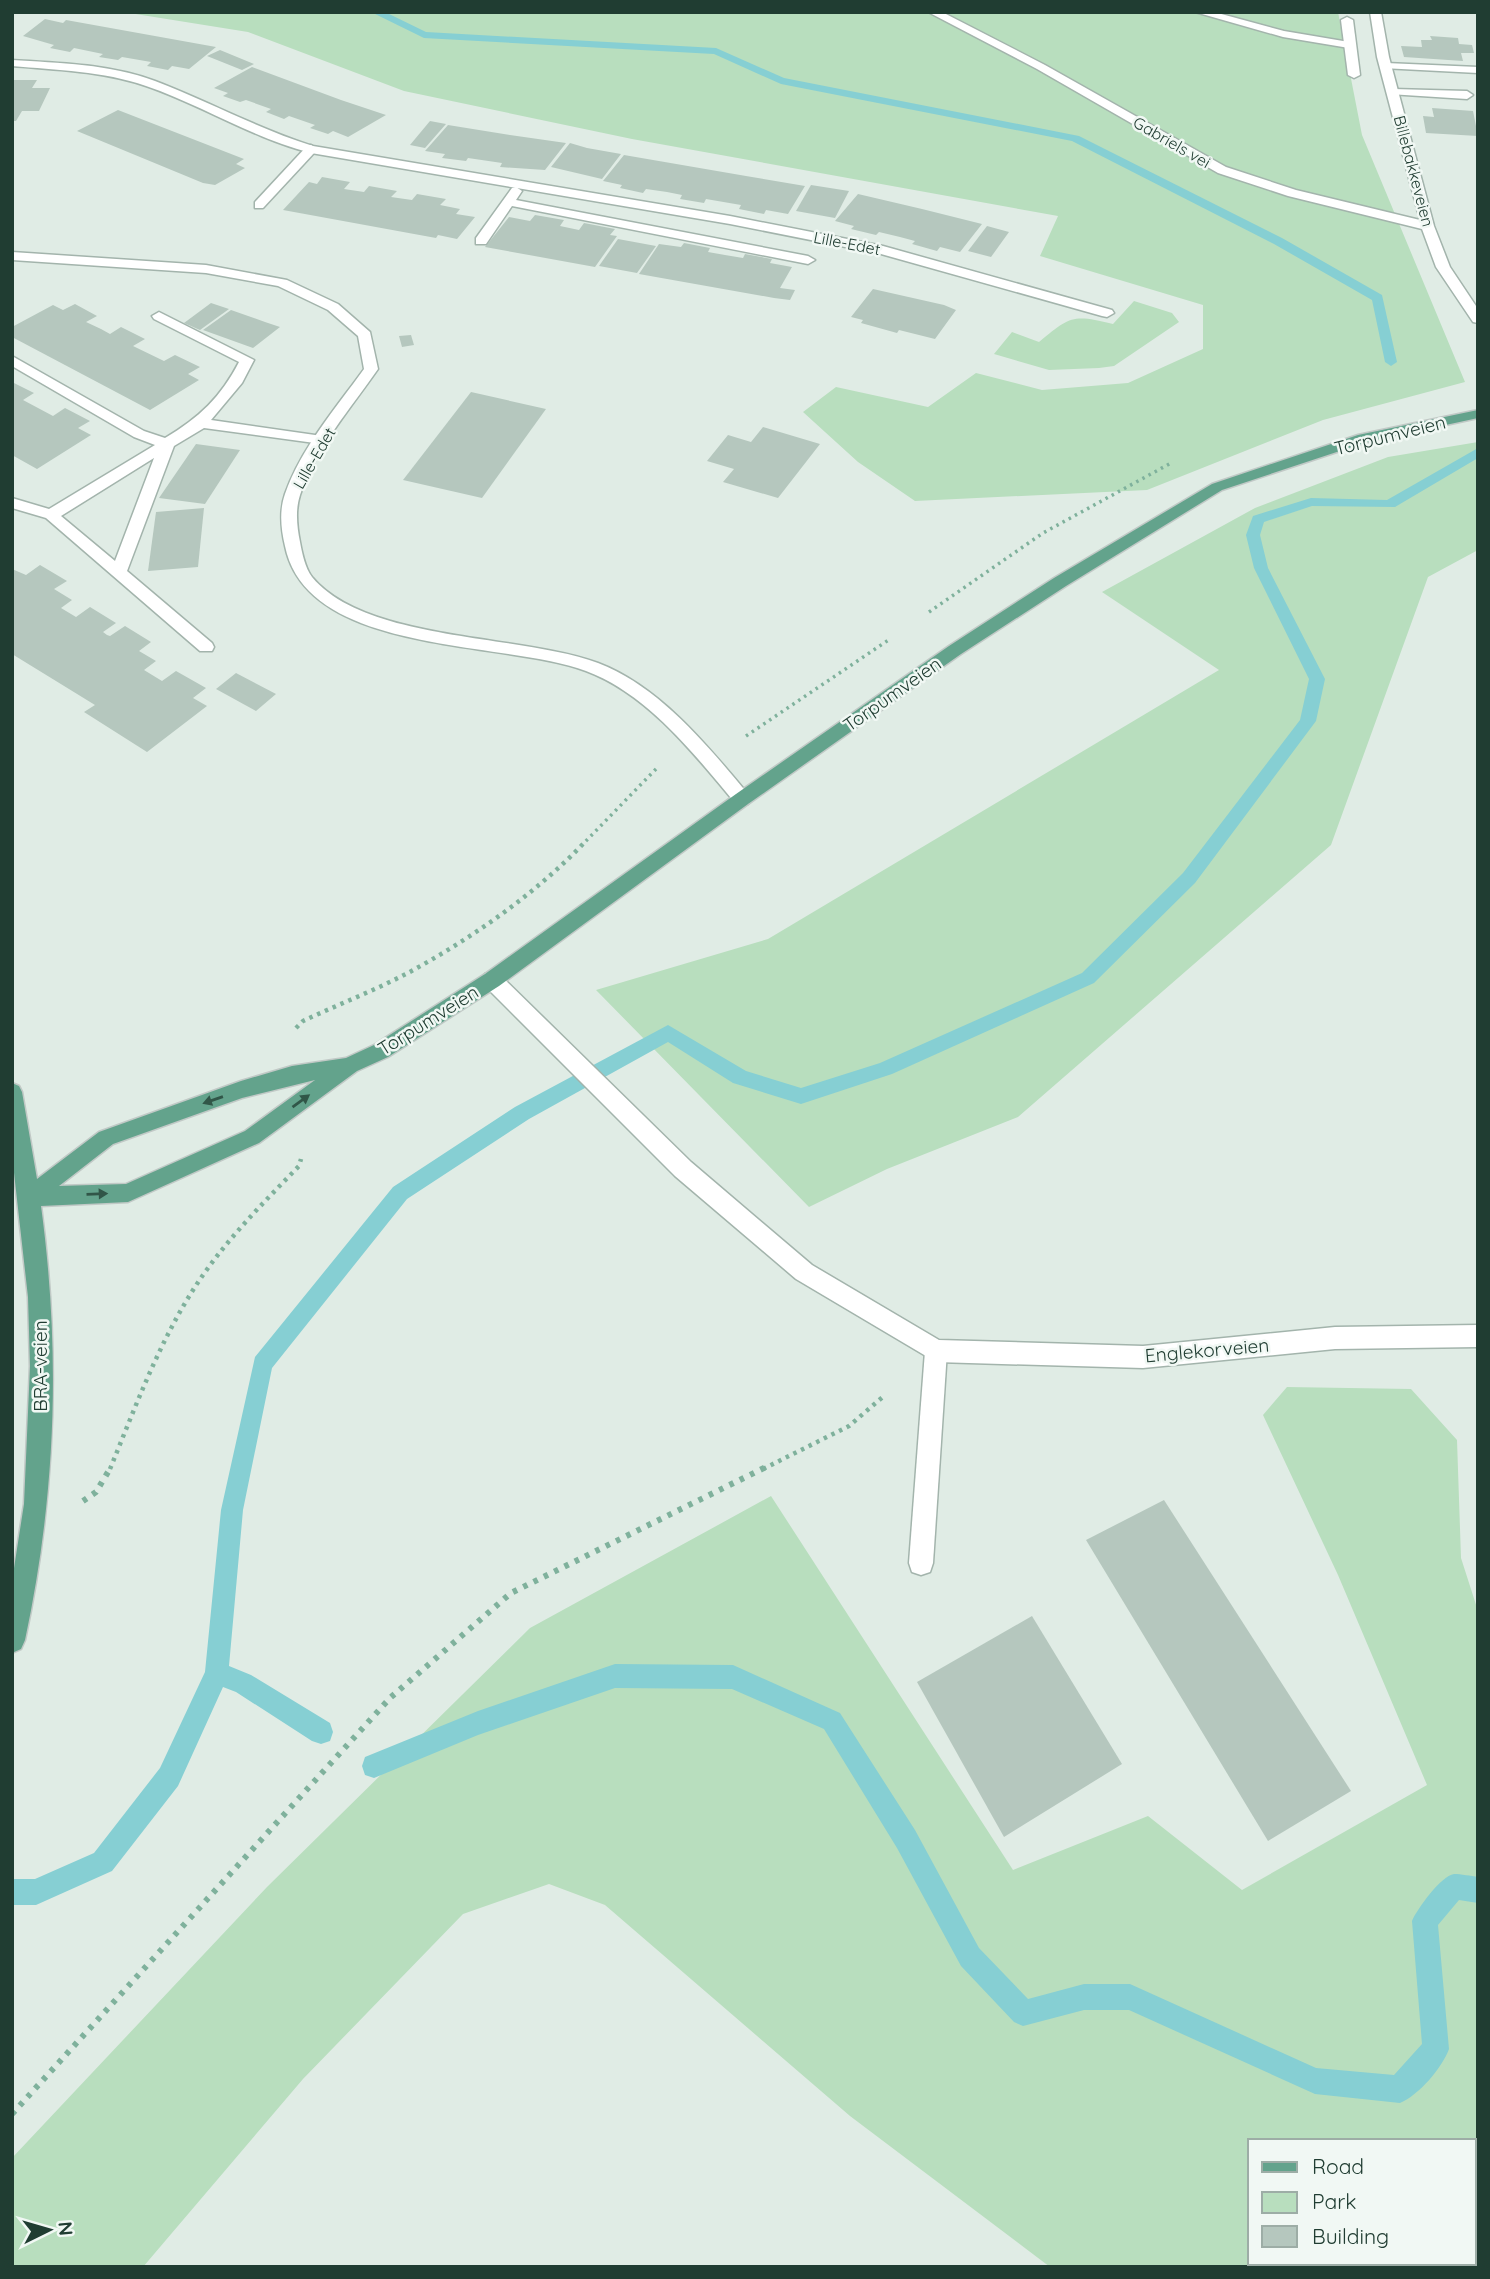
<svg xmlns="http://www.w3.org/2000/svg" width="1490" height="2279" font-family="Quicksand,sans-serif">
<rect width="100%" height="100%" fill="#e0ece5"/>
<!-- green -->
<g fill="#b8debe" fill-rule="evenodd">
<path d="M123,12H1338L1362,135L1465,382L1323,420L1147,490L915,501L858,462L803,412L836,387L928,407L976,373L1042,390L1128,383L1203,349V305L1040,256L1058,216L632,139L404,91L248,32Z"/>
<path d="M1134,301L1172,313L1179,322L1114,366L1099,368L1049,370L994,354L1012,332L1039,342C1070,316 1073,314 1113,324Z"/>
<path d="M1478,442V550L1428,577L1331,845L1018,1117L887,1169L809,1207L596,990L768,939L1219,670L1102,592L1255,508L1388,457Z"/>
<path d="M1287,1387L1411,1389L1457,1440L1461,1558L1478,1611V2267H1050L850,2116L605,1905L549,1884L463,1914L303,2079L143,2267H12V2158L267,1887L530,1628L771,1496L1013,1870L1148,1816L1242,1890L1427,1785L1338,1575L1263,1415ZM1250,2141H1474V2263H1250Z"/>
</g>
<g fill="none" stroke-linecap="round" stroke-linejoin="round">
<!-- stream -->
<g fill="#86cfd3" fill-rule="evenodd">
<path d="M371,12H385L426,32L716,48L784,78L1079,136L1282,238L1382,295L1397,362L1391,366L1385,362L1372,300L1274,244L1072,141L781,84L714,54L424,38Z"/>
<path d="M1478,448V458L1395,507L1312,506L1264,522L1260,535L1268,568L1325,679L1316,721L1195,883L1094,983L892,1074L801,1104L733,1083L668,1042L529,1119L407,1199L272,1368L243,1510L229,1666L251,1675L330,1723L333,1732L330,1741L321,1744L312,1741L236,1692L223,1687L178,1786L112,1871L36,1905H12V1879H35L94,1853L160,1768L205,1672L221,1510L255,1357L393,1187L515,1107L668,1025L746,1071L801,1088L880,1063L1082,973L1183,873L1300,720L1309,679L1254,568L1246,535L1253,516L1311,498L1387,500Z"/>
<path d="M615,1664L733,1665L840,1713L915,1830L979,1948L1028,1999L1084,1984H1130L1316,2068L1394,2075L1422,2044L1412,1921C1417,1909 1441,1876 1454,1874C1461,1874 1471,1876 1478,1877V1903L1459,1900L1438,1925L1449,2049C1442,2068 1419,2095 1400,2103L1315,2094L1129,2010H1084L1023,2026L1014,2022L961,1966L897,1848L824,1729L732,1689L615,1688L478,1735L374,1778L365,1775L362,1766L365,1757L478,1711Z"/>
</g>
</g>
<!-- building -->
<g fill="#b5c7be">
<path d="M45,19L63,23L66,20L216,47L189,69L172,66L168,70L147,66L151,62L122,57L118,60L99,57L103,54L74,48L70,52L50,48L54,45L23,36Z"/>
<path d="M1430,36L1458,38L1459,44L1472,45L1474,53H1461L1463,61L1404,57L1401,46L1422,47L1421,40H1432Z"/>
<path d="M220,50L254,64L242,70L207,56Z"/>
<path d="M252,67L341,100L386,115L348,137L333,131L328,134L310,128L315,125L289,116L284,119L266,112L271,109L246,100L240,102L223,96L228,93L214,88Z"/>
<path d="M12,80H37L32,88H50L39,111H22L16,121H12Z"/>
<path d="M1432,108L1473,111L1478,136L1426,133L1423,116L1434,117Z"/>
<path d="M118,110L244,159L236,164L245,168L215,185L203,183L77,131Z"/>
<path d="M430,121L446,124L425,148L410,145Z"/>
<path d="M448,125L510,135L566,143L545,170L500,167L502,163L468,158L466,161L442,158L445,154L425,151Z"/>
<path d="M570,143L587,148L621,154L602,179L551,167Z"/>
<path d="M624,155L746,176L805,186L788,214L766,210L764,214L739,209L741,205L706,199L704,203L680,199L682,195L667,192L646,189L643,193L620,188L622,185L603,181Z"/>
<path d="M322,177L350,182L344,189L364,192L369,186L397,191L391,197L412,200L417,194L446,199L440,205L460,209L456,214L475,217L457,239L438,235L436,238L283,210L309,182L317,184Z"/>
<path d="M811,185L849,191L835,218L796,211Z"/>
<path d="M858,194L922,209L982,224L960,252L940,247L937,251L912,244L915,241L900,237L879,232L876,235L851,229L854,226L835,221Z"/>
<path d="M535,215L564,220L560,226L579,230L584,223L615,229L610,235L617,236L595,267L485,247L509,217L530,221Z"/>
<path d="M987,226L1009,232L991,257L968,251Z"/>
<path d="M618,239L656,246L637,273L599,266Z"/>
<path d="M684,243L710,248L708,252L725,255L743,258L745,254L772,259L770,263L792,267L780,288L795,290L790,300L774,298L639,274L659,244L681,247Z"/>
<path d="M873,289L944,305L956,310L935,339L899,330L897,333L861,323L863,320L851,317Z"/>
<path d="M211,303L229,309L200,330L184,323Z"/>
<path d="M75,304L97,316L86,322L101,329L110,334L121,327L145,339L133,346L164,361L175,355L200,367L188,374L199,380L150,410L12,337V327L53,305L63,310Z"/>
<path d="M231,310L265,322L280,327L253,348L203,330Z"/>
<path d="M411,335L414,345L402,347L399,336Z"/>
<path d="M12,382L34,393L23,400L53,416L65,408L90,421L78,428L91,435L37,469L12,455Z"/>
<path d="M471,392L546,409L482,498L403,480Z"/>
<path d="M763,427L820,444L778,498L723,482L734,469L707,461L728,435L751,442Z"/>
<path d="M196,444L240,450L205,504L159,498Z"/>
<path d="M204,508L198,567L148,571L156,512Z"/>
<path d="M40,565L67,581L54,589L72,600L61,608L76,617L90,607L116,623L103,632L107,635L110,636L125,626L151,642L139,651L156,661L144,670L162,681L176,671L206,688L193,698L207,706L147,752L84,712L95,705L12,654V569L26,575Z"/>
<path d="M236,673L276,694L256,711L216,689Z"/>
<path d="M1164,1500L1351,1791L1268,1841L1086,1540Z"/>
<path d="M1032,1616L1122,1764L1004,1837L917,1682Z"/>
</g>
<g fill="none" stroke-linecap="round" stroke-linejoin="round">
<!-- service casing -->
<g stroke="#a3b4ac" stroke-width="3">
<g id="service">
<path d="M1347,17L1353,20L1360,75L1354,78L1348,75L1341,20Z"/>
<path d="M1386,63L1478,67V73L1382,68L1380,66Z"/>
<path d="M1393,89L1467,91L1473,95L1467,99L1389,94V90Z"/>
<path d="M311,145L317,149L315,152L263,208H255V202L307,146Z"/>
<path d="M516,187L522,191L516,200L808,256L815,260L808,264L512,206L486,244H476V238L512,188Z"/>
<path d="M159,312L254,360L242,383L211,420L322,436L329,440L322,444L204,428L174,446L127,571L212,643L214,647L212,651H200L46,518L12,508V498L49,509L155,445L134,437L12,366V356L144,431L165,438C199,418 221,397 239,362L154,319L152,316ZM154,458L115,561L61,516Z"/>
<path d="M936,1340L944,1343L947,1351L933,1563L930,1572L921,1575L912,1572L909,1563L925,1351L928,1343Z"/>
</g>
</g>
<!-- minor casing -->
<g stroke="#a3b4ac" stroke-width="3">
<g id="minor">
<path d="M928,12H942L1045,65L1226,167L1296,190L1420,220L1377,57L1370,12H1381L1389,57L1434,226L1450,267L1478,309V323L1473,322L1436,267L1422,229L1288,196L1218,173L1037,69Z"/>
<path d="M1195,12H1214L1284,31L1349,42L1355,45L1349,48L1283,37Z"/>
<path d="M12,60C59,63 110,64 155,81C208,101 258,129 313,146L730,216L883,246L1112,310L1114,313L1107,317L1102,316L881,254L730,224L311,153C252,138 202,105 146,86C103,71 57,70 12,66Z"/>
<path d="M12,252L206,265L287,280L338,304L370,332L378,369C351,408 315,449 300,495C295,510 297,527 300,542C302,553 305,568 312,577C366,642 520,634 598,663C659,686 708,746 748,794L751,799L748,804H736C695,755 648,694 586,671C504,640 307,656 285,546C281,529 279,511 285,494C301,448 336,408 364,369L358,336L328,310L278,286L206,273L12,260Z"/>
<path d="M492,972L499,974L691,1162L812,1265L939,1340L1143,1346L1335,1327L1478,1325V1347L1335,1349L1143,1368L936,1362L796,1279L675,1176L485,986L482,980L485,974Z"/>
</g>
</g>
<!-- primary casing -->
<g stroke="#c1c9c6" stroke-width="3">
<path id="primary" d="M1478,410V418L1367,442L1222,490L1066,586L961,654L748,804L499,986L388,1057L357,1071L259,1143L128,1202L41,1206C61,1354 56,1495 25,1640L21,1649L12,1653V1581L24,1504L30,1366L28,1297L12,1155V1083L19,1086L22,1092L37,1179L99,1132L241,1081L292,1066L346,1058L374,1045L485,974L736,794L949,646L1054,578L1212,484L1358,435ZM315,1080L245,1131L126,1184L59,1186L113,1144L242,1098Z"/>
</g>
<!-- path-far2 -->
<g stroke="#7fb19c" stroke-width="3.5" stroke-dasharray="2.5 4.5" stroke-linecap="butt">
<path d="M929,612L1043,533L1171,463"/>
<path d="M746,736L890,639"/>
<path d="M581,846L657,768"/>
</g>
<!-- path-far1 -->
<g stroke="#7fb19c" stroke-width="4.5" stroke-dasharray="3.5 5" stroke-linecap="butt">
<path d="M296,1028L303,1021C337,1005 373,991 406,974C469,940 533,896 583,844"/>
<path d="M110,1469C137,1403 162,1334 203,1275C231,1235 265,1201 299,1166L301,1159"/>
<path d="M763,1469L849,1426L885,1395"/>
</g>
<!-- path -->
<g stroke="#7fb19c" stroke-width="6" stroke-dasharray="4.5 7" stroke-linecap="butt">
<path d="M83,1501L96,1492L111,1467"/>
<path d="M12,2114L390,1698L511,1593L766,1467"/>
</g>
<!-- service -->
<use href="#service" fill="#fff" fill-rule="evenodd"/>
<!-- minor -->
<use href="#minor" fill="#fff" fill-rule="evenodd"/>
<!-- primary -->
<use href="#primary" fill="#63a38c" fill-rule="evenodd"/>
</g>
<!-- one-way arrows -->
<defs><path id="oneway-solid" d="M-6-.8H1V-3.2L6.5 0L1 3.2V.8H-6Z" transform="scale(1.75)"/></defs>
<g fill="#315648">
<use href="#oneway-solid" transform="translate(213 1100) rotate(161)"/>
<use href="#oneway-solid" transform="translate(301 1101) rotate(-36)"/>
<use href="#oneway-solid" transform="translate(97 1194) rotate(-2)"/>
</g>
<g text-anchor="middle" stroke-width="5" stroke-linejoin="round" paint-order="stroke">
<!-- far-street labels -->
<g font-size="16" fill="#203d32" stroke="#f1f8f4">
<text transform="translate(1172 142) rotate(30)" y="6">Gabriels vei</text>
<text transform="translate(1414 171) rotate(75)" y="6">Billebakkeveien</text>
<text transform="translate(847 243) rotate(11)" y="6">Lille-Edet</text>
<text transform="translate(314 458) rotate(-60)" y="6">Lille-Edet</text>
</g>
<!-- street labels -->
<g font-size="19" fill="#203d32" stroke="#f1f8f4">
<text transform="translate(1390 435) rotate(-14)" y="7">Torpumveien</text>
<text transform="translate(892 694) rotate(-35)" y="7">Torpumveien</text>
<text transform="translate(428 1020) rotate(-32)" y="7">Torpumveien</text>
<text transform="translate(1207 1350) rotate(-5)" y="7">Englekorveien</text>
<text transform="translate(40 1366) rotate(-90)" y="7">BRA-veien</text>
</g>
</g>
<!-- border -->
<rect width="1490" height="2279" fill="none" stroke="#203d32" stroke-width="28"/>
<!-- legend -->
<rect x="1248" y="2139" width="228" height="126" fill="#f1f8f4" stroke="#9dada6" stroke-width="2"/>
<rect x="1262" y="2162" width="35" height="10" fill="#63a38c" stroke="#9dada6" stroke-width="2"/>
<text x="1312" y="2174" font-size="21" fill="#203d32">Road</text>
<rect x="1262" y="2192" width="35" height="21" fill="#b8debe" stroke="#9dada6" stroke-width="2"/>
<text x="1312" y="2209" font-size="21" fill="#203d32">Park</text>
<rect x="1262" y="2226" width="35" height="21" fill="#b5c7be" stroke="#9dada6" stroke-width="2"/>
<text x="1312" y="2244" font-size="21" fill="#203d32">Building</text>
<!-- north arrow -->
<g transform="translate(49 2230) rotate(85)" stroke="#f1f8f4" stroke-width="5" paint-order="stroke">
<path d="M0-5L12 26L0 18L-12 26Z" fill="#203d32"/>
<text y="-10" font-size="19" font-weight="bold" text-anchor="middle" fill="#203d32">N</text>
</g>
</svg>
